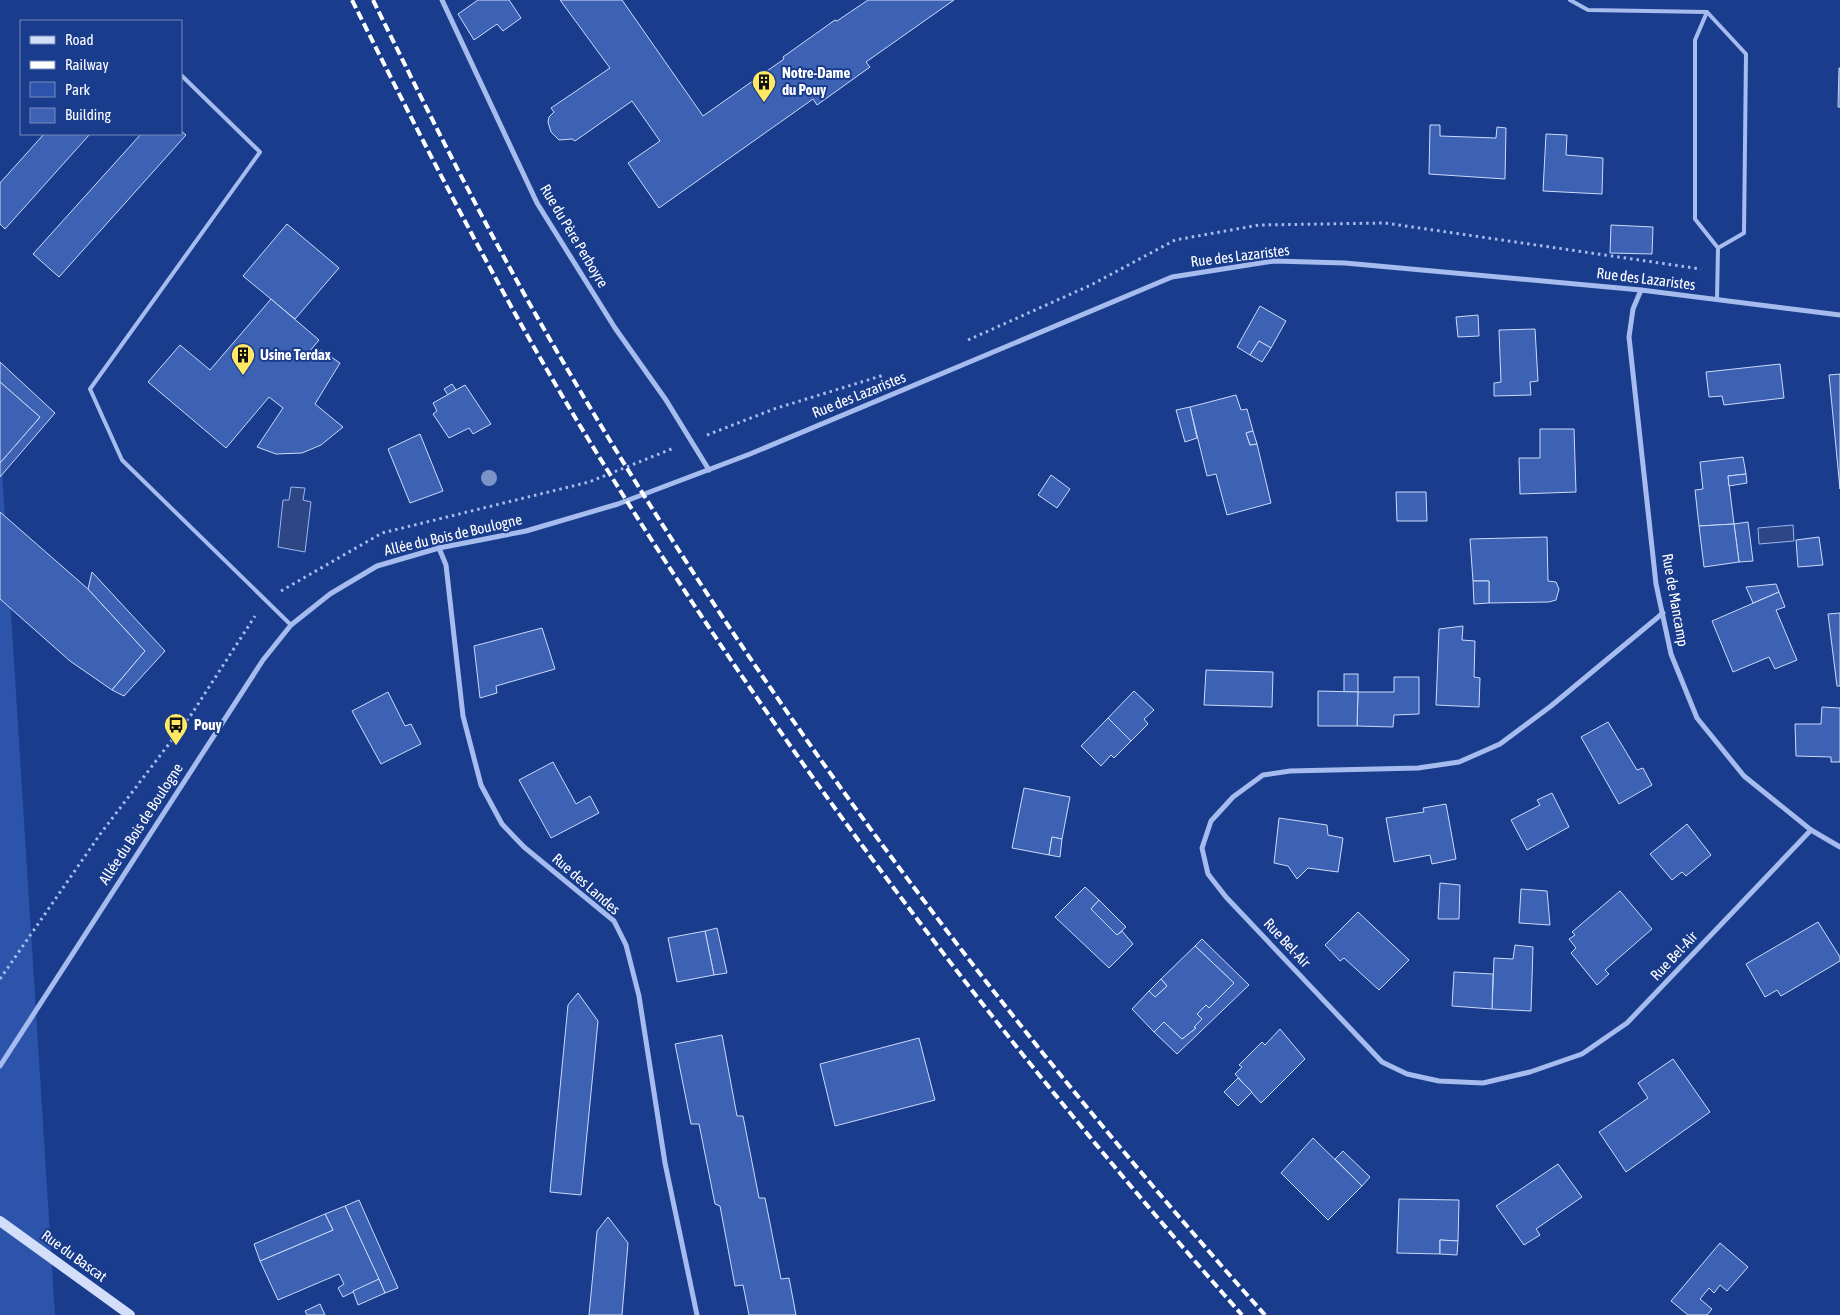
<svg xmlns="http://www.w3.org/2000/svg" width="1840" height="1315" font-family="'Asap Condensed',sans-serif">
<rect width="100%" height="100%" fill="#1a3c8d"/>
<!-- green -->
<path fill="#2d54ab" d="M0,438L55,1315H0Z"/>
<!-- water -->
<g fill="#2e4784" stroke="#99b5f0">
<path d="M291,487L305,488L303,500L311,502L305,552L278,547L283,500H289Z"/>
<path d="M1793,525L1794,541L1759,544L1758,528Z"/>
</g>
<!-- building -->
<g fill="#3e62b3" stroke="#ccdafa">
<path d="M478,0H509L521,18L503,31L497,24L474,40L458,14Z"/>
<path d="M560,0H622L703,116L784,59L783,57L835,20L837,21L868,0H954L866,62L870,67L817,105L813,99L659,208L628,163L660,141L632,101L575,141L572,139L559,140L551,132L548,122L549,117L554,112L551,108L610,68Z"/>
<path d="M1839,68H1840V107H1838Z"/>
<path d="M1430,125H1440V136L1496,138L1497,127L1506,128L1505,179L1429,174Z"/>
<path d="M181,131L186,135L59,277L33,254L141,134H181Z"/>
<path d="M44,134H90L5,229L0,224V183Z"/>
<path d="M1546,134L1567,135L1566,155L1603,158L1602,194L1543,191Z"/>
<path d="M287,224L339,268L295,319L243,276Z"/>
<path d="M1611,225L1653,227L1652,254L1610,253Z"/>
<path d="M271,299L319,340L309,352L310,354L321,350L340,363L315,404L343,427L321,445L302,453L276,454L257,447L283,408L269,397L226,448L148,382L180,345L210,370Z"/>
<path d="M1260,306L1286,321L1271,348L1259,341L1250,355L1237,347Z"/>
<path d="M1478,315L1479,336L1458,337L1456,317Z"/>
<path d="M1535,329L1538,381L1530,382L1531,395L1494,396V383L1501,382L1499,330Z"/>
<path d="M1259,341L1271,348L1262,362L1250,355Z"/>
<path d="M0,362L55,413L0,477V463L40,417L0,382Z"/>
<path d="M1780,364L1784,398L1724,405L1722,396L1709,397L1706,372Z"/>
<path d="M1840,374V489L1829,375Z"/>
<path d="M0,382L40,417L0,463Z"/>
<path d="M452,384L456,390L448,395L444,389Z"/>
<path d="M465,385L491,424L473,434L469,428L449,438L433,414L437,411L433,403Z"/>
<path d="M1236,395L1241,410L1247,409L1253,431L1246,433L1250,445L1257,444L1271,503L1227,515L1216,474L1207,476L1190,407Z"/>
<path d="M1190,407L1197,438L1185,442L1176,410Z"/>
<path d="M1540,429H1574L1576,492L1520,494L1519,458H1540Z"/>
<path d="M1253,431L1257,444L1250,445L1246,433Z"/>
<path d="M420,434L443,491L410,503L388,449Z"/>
<path d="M1743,457L1746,474L1728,476L1734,524L1699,526L1695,490L1703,489L1700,462Z"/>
<path d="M1746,474L1747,483L1729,486L1728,476Z"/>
<path d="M1051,475L1070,489L1057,508L1038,495Z"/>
<path d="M1396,492H1426L1427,521H1397Z"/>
<path d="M0,512L88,589L145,651L112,690L70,661L0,599Z"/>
<path d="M1748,522L1753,561L1739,562L1734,524Z"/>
<path d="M1734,524L1739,562L1704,567L1699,526Z"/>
<path d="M1547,537L1548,581L1556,582L1559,589L1556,600L1549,602L1489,603V581H1473L1470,539Z"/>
<path d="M1819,537L1823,565L1798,567L1796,540Z"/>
<path d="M92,572L165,651L124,696L112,690L145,651L88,589Z"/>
<path d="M1473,581H1489V603L1474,604Z"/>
<path d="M1776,584L1779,592L1753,603L1746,587Z"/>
<path d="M1779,592L1785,607L1776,610L1797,660L1775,669L1769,657L1733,672L1712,621Z"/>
<path d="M1840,613V686H1837L1828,614Z"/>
<path d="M1463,626L1462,640L1475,641L1474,677L1480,678L1479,707L1436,705L1439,629Z"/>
<path d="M542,628L555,669L496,686L497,693L480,698L474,646Z"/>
<path d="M1206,670L1273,672L1272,707L1204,705Z"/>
<rect x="1344" y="674" width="14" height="18"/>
<path d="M1394,677H1419V714L1394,715L1393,727L1357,726L1358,692H1394Z"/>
<path d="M1134,691L1154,710L1144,719L1148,724L1131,741L1108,718Z"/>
<path d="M1318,691L1358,692L1357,726H1318Z"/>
<path d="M388,692L405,726L411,724L421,744L381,764L352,711Z"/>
<path d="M1822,707L1840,708V762H1831V757L1796,756L1795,724H1821Z"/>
<path d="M1108,718L1131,741L1114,758L1111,755L1101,766L1081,746Z"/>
<path d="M1608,722L1637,770L1643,768L1652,785L1619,804L1581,737Z"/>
<path d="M553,762L576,804L590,796L599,813L551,838L519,780Z"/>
<path d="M1024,788L1070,797L1062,839L1052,837L1049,855L1012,848Z"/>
<path d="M1552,793L1569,827L1527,850L1511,820L1540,805L1537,800Z"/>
<path d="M1446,804L1456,859L1432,864L1430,855L1394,862L1386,818L1424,812L1423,808Z"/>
<path d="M1279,818L1327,825L1328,835L1343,838L1338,872L1308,868L1297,879L1288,866L1274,863Z"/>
<path d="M1687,824L1711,855L1686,876L1682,872L1672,880L1650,854Z"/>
<path d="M1052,837L1062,839L1060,857L1049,855Z"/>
<path d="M1440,883L1460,885L1459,919H1438Z"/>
<path d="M1085,887L1099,900L1091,909L1117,935L1122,931L1133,944L1109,968L1055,917Z"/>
<path d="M1521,889L1547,891L1550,925L1519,923Z"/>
<path d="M1620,891L1652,929L1605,970L1609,974L1597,985L1571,953L1576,948L1569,939L1575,935L1572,932Z"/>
<path d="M1099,900L1126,927L1117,935L1091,909Z"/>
<path d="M1358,912L1409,960L1379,990L1344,958L1340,961L1325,945Z"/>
<path d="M1818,922L1840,957V961L1781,996L1777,990L1765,997L1746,964Z"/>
<path d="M717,928L727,973L714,975L705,931Z"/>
<path d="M705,931L714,975L677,982L668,938Z"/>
<path d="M1202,939L1249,985L1177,1054L1154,1032L1164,1022L1182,1039L1196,1028L1194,1027L1202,1019L1197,1014L1206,1005L1209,1008L1234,983L1195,946Z"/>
<path d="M1515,945L1533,947L1531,1011L1492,1009L1494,958L1513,959Z"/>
<path d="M1195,946L1234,983L1209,1008L1206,1005L1197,1014L1202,1019L1194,1027L1196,1028L1182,1039L1164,1022L1154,1032L1132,1009L1149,991L1155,997L1167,986L1161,979Z"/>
<path d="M1454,972L1493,974L1492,1009L1452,1006Z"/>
<path d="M1161,979L1167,986L1155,997L1149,991Z"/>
<path d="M578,993L598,1021L581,1195L550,1192L568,1005Z"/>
<path d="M1280,1029L1305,1059L1261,1103L1235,1074L1242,1067L1239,1065L1262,1042L1265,1045Z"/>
<path d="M722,1035L737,1116H743L759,1198H765L781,1279L789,1278L796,1315H749L743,1285L735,1286L720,1206L715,1204L699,1124H691L675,1044Z"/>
<path d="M919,1038L935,1100L835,1126L820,1064Z"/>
<path d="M1673,1059L1710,1112L1626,1172L1599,1132L1648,1098L1638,1083Z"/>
<path d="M1238,1078L1252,1092L1238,1106L1224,1092Z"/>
<path d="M1313,1138L1362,1186L1328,1220L1281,1173Z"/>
<path d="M1343,1151L1370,1177L1362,1186L1335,1159Z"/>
<path d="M1558,1164L1582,1197L1536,1229L1540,1235L1524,1245L1496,1206Z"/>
<path d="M1399,1199L1459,1200L1458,1241L1440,1240V1254L1397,1253Z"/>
<path d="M359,1200L398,1288L385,1293L345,1206Z"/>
<path d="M345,1206L379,1279L343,1297L338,1288L344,1284L339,1274L278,1300L260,1261L333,1230L325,1214Z"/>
<path d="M325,1214L333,1230L260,1261L254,1244Z"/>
<path d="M608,1217L628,1243L622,1315H589L597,1231Z"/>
<path d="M1440,1240L1458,1241L1457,1255L1440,1254Z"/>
<path d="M1720,1243L1748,1267L1727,1291L1720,1285L1714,1293L1709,1288L1700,1299L1712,1309L1707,1315H1688L1671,1301Z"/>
<path d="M379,1279L385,1293L358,1305L353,1291Z"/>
<path d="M320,1304L325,1315H307L305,1311Z"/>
</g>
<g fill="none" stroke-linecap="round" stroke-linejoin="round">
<!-- path -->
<g stroke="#a6bcee" stroke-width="3" stroke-dasharray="2.5 4" stroke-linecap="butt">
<path d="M968,340L1091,285L1175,240L1259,225L1385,223L1701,269"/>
<path d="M707,435L774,409L884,375"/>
<path d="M281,591L382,533L589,482L674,448"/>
<path d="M0,979L101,833L191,715L255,616"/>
</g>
<!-- lane -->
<g stroke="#a6bcee" stroke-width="4">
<path d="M1570,0L1588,10L1707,12L1746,54L1744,233L1718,248"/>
<path d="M1707,12L1695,40V219L1718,248L1717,300"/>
<path d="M181,75L260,152L90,389L122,460L291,625"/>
</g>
<!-- street -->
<g stroke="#a6bcee" stroke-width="5">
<path d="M442,0L537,203L615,328L666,400L709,470"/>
<path d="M1641,290L1633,309L1629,337L1656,584L1671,654L1697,718L1744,776L1811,830L1840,847"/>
<path d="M439,548L446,565L463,716L481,785L502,824L524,847L614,921L626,945L639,996L665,1163L697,1315"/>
<path d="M1663,613L1551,706L1500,744L1459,762L1418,768L1290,771L1263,775L1233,797L1211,821L1202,848L1208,874L1226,897L1382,1062L1407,1074L1439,1081L1483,1083L1530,1072L1582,1054L1627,1023L1811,830"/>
<path d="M0,1066L263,660L291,625L330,594L377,566L439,548L526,531L618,504L750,454L1172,277L1274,261L1345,263L1641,290L1840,315"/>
</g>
<!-- secondary -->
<path stroke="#d3defa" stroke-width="10" d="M0,1221L130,1315"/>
<!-- rail -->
<g stroke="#fff" stroke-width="4" stroke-dasharray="9 4" stroke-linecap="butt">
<path d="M352,0C432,160 513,320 608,471C794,770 1009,1051 1242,1315"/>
<path d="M373,0C432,120 491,239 559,355C759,698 1001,1019 1265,1315"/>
</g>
</g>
<!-- trees -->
<circle fill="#7c93c9" cx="489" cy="478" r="8"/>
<!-- icons -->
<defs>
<g id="building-pin" transform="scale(1.25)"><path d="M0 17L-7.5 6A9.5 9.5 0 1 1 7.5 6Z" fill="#ffe863" stroke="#1a3c8d"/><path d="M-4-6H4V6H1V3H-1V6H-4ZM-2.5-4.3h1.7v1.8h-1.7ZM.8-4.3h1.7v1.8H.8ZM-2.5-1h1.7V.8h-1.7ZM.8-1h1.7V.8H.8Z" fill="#111"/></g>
<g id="bus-pin" transform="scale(1.25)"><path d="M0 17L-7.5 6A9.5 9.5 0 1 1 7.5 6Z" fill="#ffe863" stroke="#1a3c8d"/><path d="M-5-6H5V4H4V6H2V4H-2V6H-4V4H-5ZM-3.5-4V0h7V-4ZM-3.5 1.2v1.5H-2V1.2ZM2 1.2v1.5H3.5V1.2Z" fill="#111"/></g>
</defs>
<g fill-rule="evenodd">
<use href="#building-pin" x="764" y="82"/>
<use href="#building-pin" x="243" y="355"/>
<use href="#bus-pin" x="176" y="725"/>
</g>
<g text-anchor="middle" stroke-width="4" stroke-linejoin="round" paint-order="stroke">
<!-- poi labels -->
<g font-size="15" font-weight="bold" fill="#fff" stroke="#1a3c8d" text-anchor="start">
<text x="782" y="78">Notre-Dame<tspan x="782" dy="17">du Pouy</tspan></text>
<text x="260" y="360">Usine Terdax</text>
<text x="194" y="730">Pouy</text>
</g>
<!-- street labels -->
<g font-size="15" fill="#fff" stroke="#1a3c8d">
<text transform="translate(574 236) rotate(59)" y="5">Rue du Père Perboyre</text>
<text transform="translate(1240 256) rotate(-7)" y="5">Rue des Lazaristes</text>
<text transform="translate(1646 279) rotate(7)" y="5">Rue des Lazaristes</text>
<text transform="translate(859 395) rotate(-22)" y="5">Rue des Lazaristes</text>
<text transform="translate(453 535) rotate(-13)" y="5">Allée du Bois de Boulogne</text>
<text transform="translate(1675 600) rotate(80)" y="5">Rue de Mancamp</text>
<text transform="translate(141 824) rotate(-57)" y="5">Allée du Bois de Boulogne</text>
<text transform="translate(586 884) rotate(41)" y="5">Rue des Landes</text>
<text transform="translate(1287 943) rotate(47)" y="5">Rue Bel-Air</text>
<text transform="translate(1674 956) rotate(-47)" y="5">Rue Bel-Air</text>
<text transform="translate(74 1256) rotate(36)" y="5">Rue du Bascat</text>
</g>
</g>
<!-- legend -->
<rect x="20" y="20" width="162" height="115" fill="#1a3c8d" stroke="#768abb"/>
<rect x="30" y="36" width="25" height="8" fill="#d3defa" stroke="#768abb"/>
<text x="65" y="45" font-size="15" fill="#ffffff">Road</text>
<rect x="30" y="61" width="25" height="8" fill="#ffffff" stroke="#768abb"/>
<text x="65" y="70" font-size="15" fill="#ffffff">Railway</text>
<rect x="30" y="82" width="25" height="15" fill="#2d54ab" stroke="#768abb"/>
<text x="65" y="95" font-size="15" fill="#ffffff">Park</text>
<rect x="30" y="108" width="25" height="15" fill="#3e62b3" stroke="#768abb"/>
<text x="65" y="120" font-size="15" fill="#ffffff">Building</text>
</svg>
